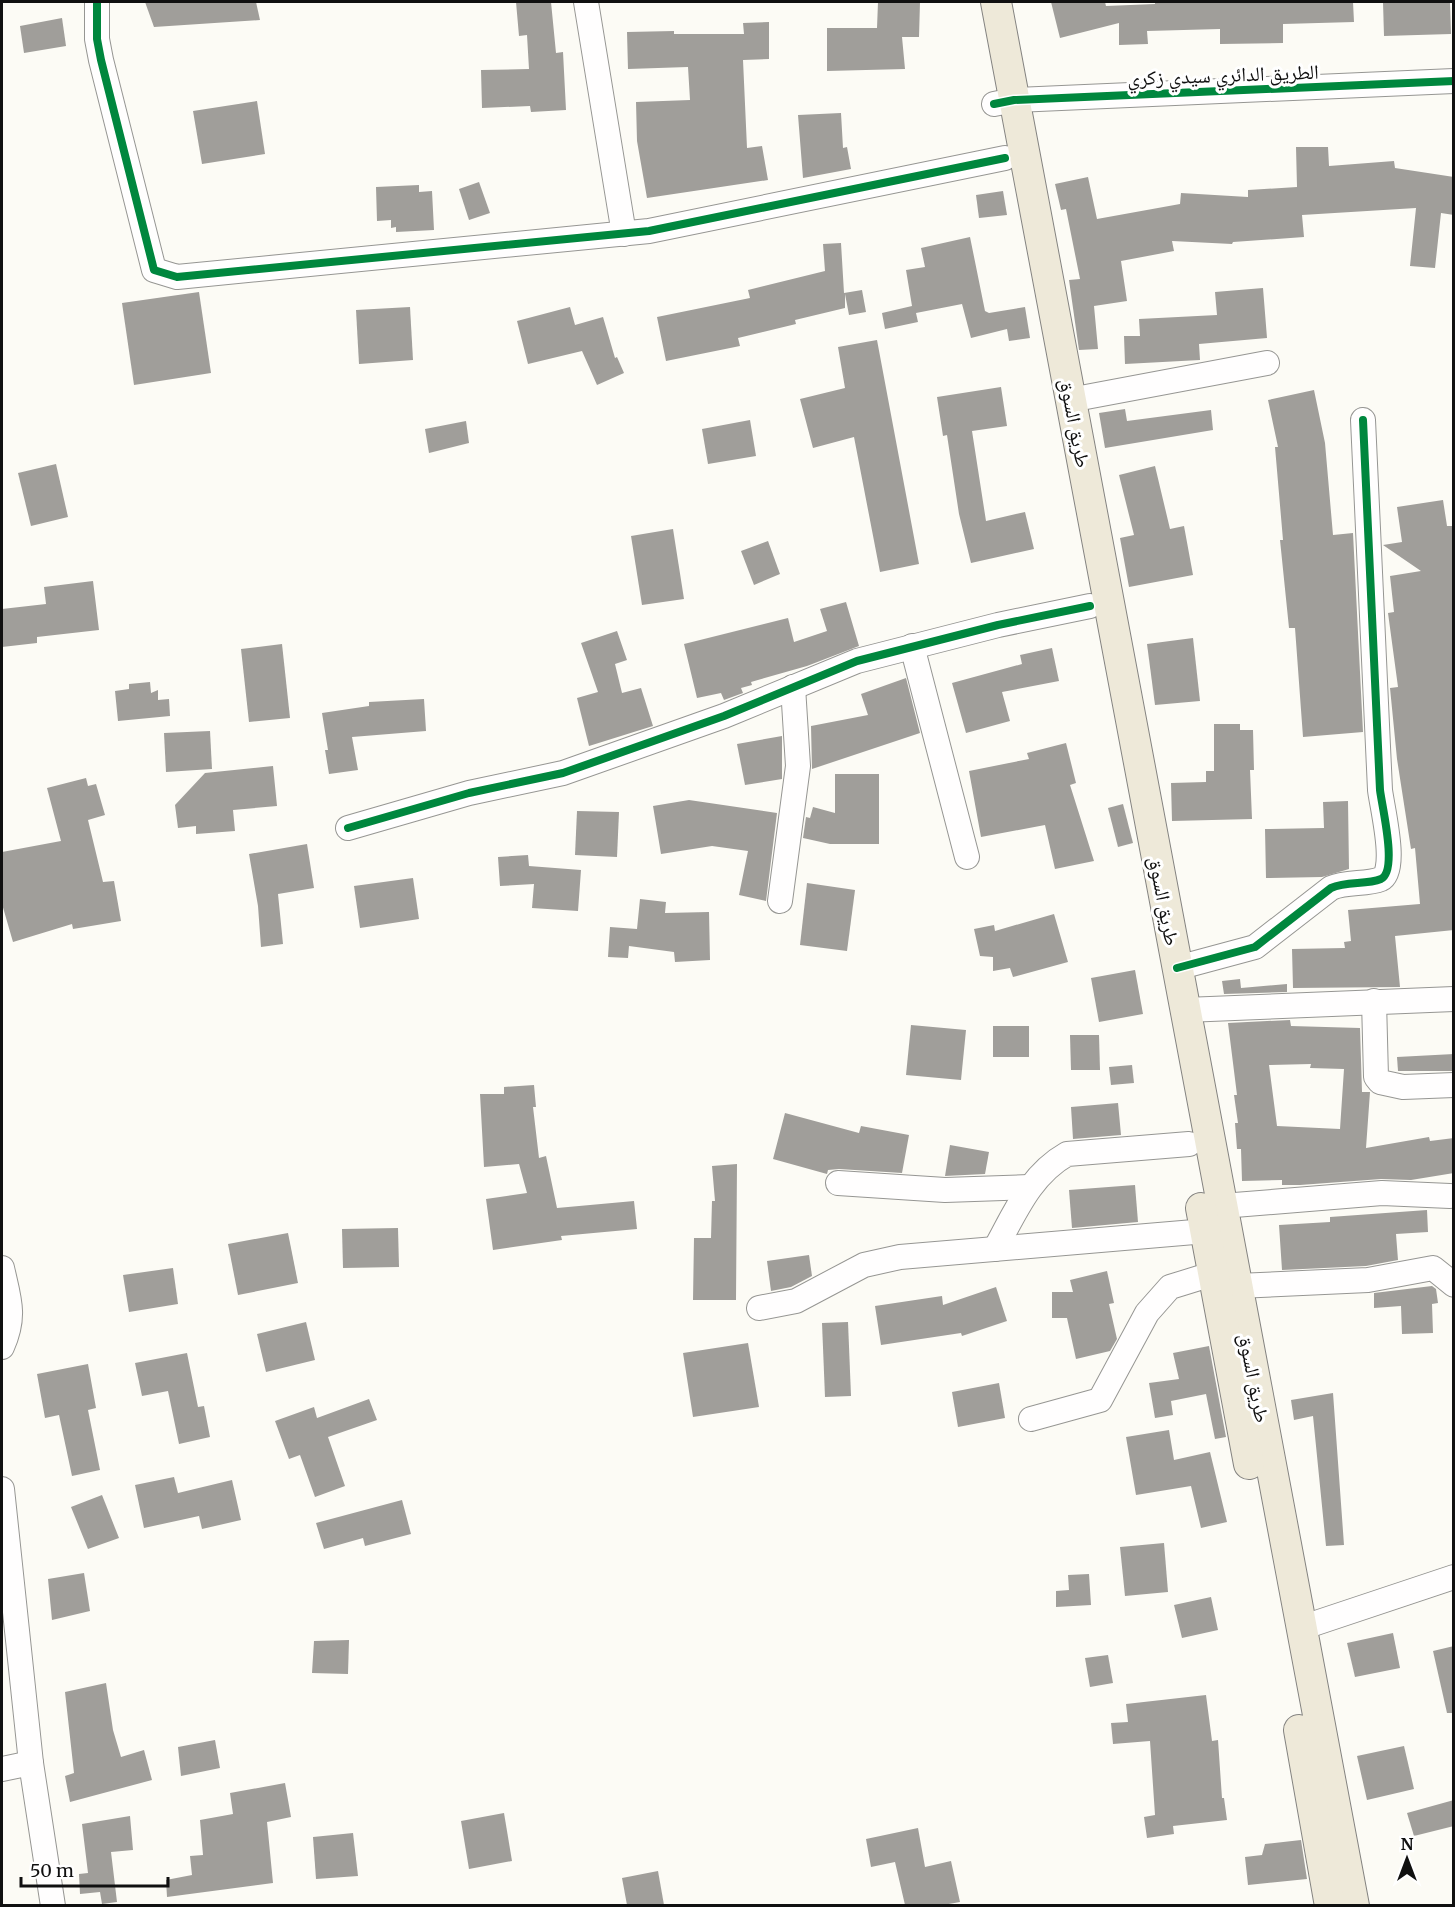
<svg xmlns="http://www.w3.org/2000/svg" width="1455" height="1907" font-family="Merriweather,'Noto Naskh Arabic',serif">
<rect width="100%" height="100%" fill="#fcfbf5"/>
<!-- building -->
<g fill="#a09e9a" fill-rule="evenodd">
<path d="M145,2H256L260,20L154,27Z"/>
<path d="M516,2H551L556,53L563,52L566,110L531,112L530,106L482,108L481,70L529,69L527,35L519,36Z"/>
<path d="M878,2H920L919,37H902L905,69L827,71V28H877Z"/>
<path d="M1051,2H1105L1106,6L1155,4V2H1353L1354,22L1283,24V43L1220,44V29L1147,31L1148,44L1119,45V23L1060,38Z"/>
<path d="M1383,2H1450L1451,34L1384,36Z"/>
<path d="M62,18L66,46L24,53L20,26Z"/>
<path d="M769,22V59L743,60L747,148L762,146L768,180L647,198L637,141L636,102L690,100L688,67L628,69L627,32L674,31V34H744L743,23Z"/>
<path d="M257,101L265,154L202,164L193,111Z"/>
<path d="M841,113L843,148L847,147L851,169L803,178L798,115Z"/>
<path d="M1296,147H1328L1329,166L1394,161L1395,168L1454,177V215L1441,213L1435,268L1410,266L1416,208L1302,215L1304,237L1233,242L1232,244L1172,241L1174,251L1121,261L1127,301L1094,306L1098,349L1079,350L1069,280L1080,279L1066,209L1061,210L1055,184L1088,177L1097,219L1180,204L1181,193L1248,197V190L1297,187Z"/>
<path d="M479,182L490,213L469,220L459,189Z"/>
<path d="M419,185V192L432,191L434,230L396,232V227L391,228V220L377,221L376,187Z"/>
<path d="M1003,191L1007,215L979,218L976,195Z"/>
<path d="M970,237L985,311L989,313L1025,307L1030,338L1009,341L1007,329L971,338L962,304L916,313L918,322L885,329L882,313L912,306L906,270L925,267L921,248Z"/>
<path d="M841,243L844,293L862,290L866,312L849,315L845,294V308L795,320L796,324L738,338L740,346L666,361L657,317L750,298L748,290L825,271L823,244Z"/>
<path d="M1263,288L1267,338L1199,344L1200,360L1125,364L1124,336H1140L1139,319L1217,315L1215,292Z"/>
<path d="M199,292L211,373L134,385L122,303Z"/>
<path d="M410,307L413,360L359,364L356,310Z"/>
<path d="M570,307L575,325L603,317L615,358L617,357L624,373L597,385L582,351L528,364L517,321Z"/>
<path d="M877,340L919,564L880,572L854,437L813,448L800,399L845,388L838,347Z"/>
<path d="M1001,387L1007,426L972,431L986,521L1025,512L1034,549L971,563L959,514L947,435L943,436L937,397Z"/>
<path d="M1314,390L1325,443L1333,535L1353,533L1363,732L1303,737L1295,628H1289L1280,540H1283L1275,447H1278L1268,400Z"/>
<path d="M1125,409L1127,421L1211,410L1213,430L1105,448L1099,413Z"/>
<path d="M750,420L756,456L708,464L702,429Z"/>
<path d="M466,421L469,443L429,453L425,429Z"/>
<path d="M56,464L68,517L31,526L18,473Z"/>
<path d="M1155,466L1170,529L1184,526L1193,575L1129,587L1120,538L1134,535L1119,475Z"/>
<path d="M1443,500L1447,526H1454V930L1395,936L1400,987L1293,988L1292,949L1345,948L1344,942L1351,941L1348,910L1420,904L1415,848L1411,849L1397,759L1390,688L1398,687L1388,613L1394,612L1390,576L1421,571L1383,545L1402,542L1397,507Z"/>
<path d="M673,529L684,599L642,605L631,536Z"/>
<path d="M768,541L780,574L754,585L741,551Z"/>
<path d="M93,581L99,630L37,637V643L2,647V609L46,604L44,587Z"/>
<path d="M846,602L859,646L807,666L751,682L752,685L741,688L743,693L724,700L721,693L697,698L684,644L788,618L794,642L827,631L820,609Z"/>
<path d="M617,631L627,660L615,664L622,693L641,688L653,726L589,746L577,698L598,692L581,643Z"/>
<path d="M1193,638L1200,701L1155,705L1147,644Z"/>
<path d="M282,644L290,718L249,722L241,649Z"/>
<path d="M1052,648L1059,681L1002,692L1010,721L966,733L952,683L1022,664L1020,655Z"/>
<path d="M906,678L920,733L812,769L811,726L868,715L861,694Z"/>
<path d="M150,682L151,693L158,690V700L169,699L170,716L118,721L115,691L129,689V684Z"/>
<path d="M424,699L426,731L352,737L358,770L329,774L325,750H328L322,713L369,706V702Z"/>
<path d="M1214,724H1240V730H1253L1254,770H1250L1252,819L1172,821L1171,783L1206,782V771H1214Z"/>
<path d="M210,731L212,769L166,772L164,733Z"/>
<path d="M782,736V779L745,785L737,744Z"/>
<path d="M1066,743L1076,783L1070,785L1094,861L1055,869L1045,825L981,837L969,771L1029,759L1027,753Z"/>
<path d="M273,766L277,806L233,810L235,831L196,834V826L178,828L175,805L205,773Z"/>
<path d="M835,774H879V844H830L803,838L806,817L810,818L813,807L835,813Z"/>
<path d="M86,778L88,786L96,784L105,815L88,820L103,882L114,881L121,921L73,929L72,924L13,942L2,904V852L61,841L47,788Z"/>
<path d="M689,800L777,813L766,901L739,895L748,851L712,846L661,854L653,806Z"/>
<path d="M1348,801L1349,869L1322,877L1266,878L1265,829L1324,828L1323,802Z"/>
<path d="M1123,804L1133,843L1118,847L1108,808Z"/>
<path d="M577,811L619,812L617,857L575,855Z"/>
<path d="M307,844L314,888L278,894L283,944L261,947L258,906L249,854Z"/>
<path d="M528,855L529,866L581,870L578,911L532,908L534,884L500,886L498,857Z"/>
<path d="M413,878L419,919L360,928L354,886Z"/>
<path d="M807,883L855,890L847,951L800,945Z"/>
<path d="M640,899L666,902L665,913L709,912L710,960L675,962L674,952L629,946L628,958L608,957L610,927L637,929Z"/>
<path d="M1054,914L1068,962L1013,977L1010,968L993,971V957L980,956L974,929L994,925L995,931Z"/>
<path d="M1135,970L1143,1014L1099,1022L1091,978Z"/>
<path d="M1240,979L1241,988L1287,984V992L1224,994L1222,981Z"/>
<path d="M1290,1020L1291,1026L1360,1028L1362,1092H1370L1366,1148L1429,1137L1430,1141L1454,1138V1173L1411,1180L1381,1179L1300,1185H1282V1180L1242,1181L1241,1149H1237L1235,1123H1238L1234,1095H1237L1228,1023ZM1311,1064L1310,1068L1344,1069L1340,1129L1277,1126L1269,1065Z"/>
<path d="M911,1025L966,1030L961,1080L906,1075Z"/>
<rect x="993" y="1026" width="36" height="31"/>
<path d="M1070,1035H1099L1100,1070H1071Z"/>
<path d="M1454,1054V1071H1398L1397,1057Z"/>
<path d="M1132,1065L1134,1083L1111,1085L1109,1067Z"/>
<path d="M534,1085L536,1107H533L539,1158L546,1156L557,1208L634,1201L637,1229L561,1236L562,1240L493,1250L486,1199L527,1193L519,1164L484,1167L480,1094H504V1087Z"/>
<path d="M1118,1103L1121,1135L1073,1139L1071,1107Z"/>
<path d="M785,1113L859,1133L861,1126L909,1135L902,1173L839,1169L828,1170L827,1174L773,1159Z"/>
<path d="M950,1145L989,1152L985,1174L945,1176Z"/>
<path d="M737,1164L736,1300H693L694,1238H711L712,1201H715L712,1166Z"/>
<path d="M1135,1185L1138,1222L1072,1228L1069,1190Z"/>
<path d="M1427,1210L1428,1232L1396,1234L1398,1260L1366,1266L1282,1270L1279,1225L1330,1222V1217Z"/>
<path d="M398,1228L399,1267L343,1268L342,1229Z"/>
<path d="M288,1233L298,1283L238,1295L228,1244Z"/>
<path d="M809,1255L812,1276L791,1287L771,1291L767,1261Z"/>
<path d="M173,1268L178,1304L129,1312L123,1275Z"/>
<path d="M1107,1271L1114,1303L1109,1304L1117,1339L1110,1351L1076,1359L1067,1318H1052V1292H1073L1070,1280Z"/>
<path d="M1432,1286L1436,1289L1438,1303L1432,1304L1433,1333L1402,1334L1401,1306L1374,1308V1293Z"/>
<path d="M996,1287L1007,1321L962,1336L961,1333L881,1345L875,1306L942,1296L943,1305Z"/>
<path d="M306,1322L315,1360L266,1372L257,1334Z"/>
<path d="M848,1322L851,1396L825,1397L822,1323Z"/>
<path d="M748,1343L759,1407L693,1417L683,1353Z"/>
<path d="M1209,1346L1226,1437L1215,1439L1206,1394L1171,1401L1173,1415L1155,1418L1149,1383L1179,1379L1173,1353Z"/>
<path d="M187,1353L198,1407L204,1406L210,1437L179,1444L168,1391L142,1396L135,1363Z"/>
<path d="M88,1364L96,1408L88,1410L100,1470L72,1476L59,1415L45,1418L37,1374Z"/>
<path d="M999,1383L1005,1418L958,1427L952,1392Z"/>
<path d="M1333,1393L1344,1545L1326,1546L1313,1416L1294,1420L1291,1400Z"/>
<path d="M369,1399L377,1420L328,1437L345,1486L315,1497L300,1455L289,1459L275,1421L314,1407L317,1418Z"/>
<path d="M1169,1430L1174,1460L1210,1452L1227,1522L1201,1528L1191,1486L1136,1495L1126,1437Z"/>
<path d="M174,1477L178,1493L232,1480L241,1520L202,1529L199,1516L144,1528L135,1485Z"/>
<path d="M102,1495L119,1538L88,1549L71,1507Z"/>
<path d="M402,1500L411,1534L365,1546L363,1538L324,1549L316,1523Z"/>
<path d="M1164,1543L1168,1592L1125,1596L1120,1547Z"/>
<path d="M84,1573L90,1611L52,1620L48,1579Z"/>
<path d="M1089,1574L1091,1605L1056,1607V1591L1069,1590L1068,1575Z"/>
<path d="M1211,1597L1218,1630L1182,1638L1174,1605Z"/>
<path d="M1393,1633L1400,1668L1355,1677L1347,1643Z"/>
<path d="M349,1640L348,1674L312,1673L314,1641Z"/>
<path d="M1454,1646V1713H1447L1433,1651Z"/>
<path d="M1108,1655L1113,1683L1090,1687L1085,1658Z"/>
<path d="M106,1683L113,1730L121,1757L144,1750L152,1780L70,1802L65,1776L74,1773L65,1692Z"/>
<path d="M1206,1695L1212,1741L1218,1740L1222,1798H1224L1227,1820L1173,1826L1174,1834L1147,1838L1144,1817L1155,1815L1150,1741L1113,1744L1111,1723L1128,1722L1126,1704Z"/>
<path d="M215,1740L220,1768L181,1776L178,1747Z"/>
<path d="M1404,1746L1414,1789L1367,1800L1357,1756Z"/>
<path d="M285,1783L291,1817L267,1822L273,1883L167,1897L166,1880L192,1875L190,1856L203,1855L200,1820L233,1814L230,1793Z"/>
<path d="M1454,1800V1826L1414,1836L1407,1813Z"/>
<path d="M504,1813L512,1861L469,1869L461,1821Z"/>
<path d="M130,1816L133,1850L111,1852L117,1902L102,1904L100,1892L80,1894L79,1874L88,1873L82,1824Z"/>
<path d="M918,1828L925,1867L951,1861L960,1902L943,1905H905L895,1862L871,1867L866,1839Z"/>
<path d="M353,1833L358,1876L316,1879L313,1837Z"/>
<path d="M1301,1840L1307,1879L1248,1885L1245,1857L1262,1855L1265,1844Z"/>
<path d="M658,1871L664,1905H627L622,1878Z"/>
</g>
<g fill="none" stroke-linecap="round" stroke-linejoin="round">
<!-- minor casing -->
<g stroke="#969693" stroke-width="26">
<g id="minor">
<path d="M97,2V39L101,60L154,270L177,277L649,231L1005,158"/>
<path d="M586,2L624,234"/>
<path d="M994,104L1014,100L1454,81"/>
<path d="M1070,400L1267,363"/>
<path d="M912,646L967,857"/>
<path d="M348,828L469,793L563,773L724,716L857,661L998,625L1090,606"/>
<path d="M780,901L798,766L793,687"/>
<path d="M1177,968L1255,947L1331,888C1347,881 1366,885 1381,879C1398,871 1382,807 1380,790L1363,420"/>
<path d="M1374,1001L1376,1077L1380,1082L1403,1087L1454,1085"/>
<path d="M1185,1010L1454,999"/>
<path d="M838,1183L945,1190L1029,1187"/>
<path d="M1222,1206L1382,1193L1450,1196"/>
<path d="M995,1249C1015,1213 1030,1175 1067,1154L1189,1144"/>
<path d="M2,1268C9,1299 16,1316 2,1347"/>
<path d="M1237,1286L1368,1280L1433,1268L1454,1285"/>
<path d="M759,1308L796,1301L864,1265L900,1257L1206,1231"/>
<path d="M1031,1419L1100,1400L1147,1313L1170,1287L1212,1274"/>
<path d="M2,1489L31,1763L53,1906"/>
<path d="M1301,1628L1454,1577"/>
<path d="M2,1769L31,1763"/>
</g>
</g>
<!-- major casing -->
<g stroke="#848380" stroke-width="32">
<g id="major">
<path d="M996,2L1354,1906"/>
<path d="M1201,1208L1249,1464"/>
<path d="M1299,1730L1330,1906"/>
</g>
</g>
<!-- minor -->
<use href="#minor" stroke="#fffefe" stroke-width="24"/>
<!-- major -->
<use href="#major" stroke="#eee9d9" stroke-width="30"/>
<!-- cycleway casing -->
<g stroke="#fff" stroke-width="11">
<g id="cycleway">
<path d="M97,2V39L101,60L154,270L177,277L649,231L1005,158"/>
<path d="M994,104L1014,100L1454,81"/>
<path d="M348,828L469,793L563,773L724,716L857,661L998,625L1090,606"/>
<path d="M1177,968L1255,947L1331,888C1347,881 1366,885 1381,879C1398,871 1382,807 1380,790L1363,420"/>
</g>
</g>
<!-- cycleway -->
<use href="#cycleway" stroke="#00873e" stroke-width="8"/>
</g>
<g text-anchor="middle" stroke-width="6" stroke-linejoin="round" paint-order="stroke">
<!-- street labels -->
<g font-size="20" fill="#101010" stroke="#fff">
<text transform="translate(1223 75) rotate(-2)" y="7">الطريق الدائري سيدي زكري</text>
<text transform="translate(1075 423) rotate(79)" y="7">طريق السوق</text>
<text transform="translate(1164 901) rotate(79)" y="7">طريق السوق</text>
<text transform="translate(1254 1378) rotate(79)" y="7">طريق السوق</text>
</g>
</g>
<!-- border -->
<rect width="1455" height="1907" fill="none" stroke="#101010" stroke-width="6"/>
<!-- north arrow -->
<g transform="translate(1407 1859)" stroke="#ffffff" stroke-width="4.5" paint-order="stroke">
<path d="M0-4.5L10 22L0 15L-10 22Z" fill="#101010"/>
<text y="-9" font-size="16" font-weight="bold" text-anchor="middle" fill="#101010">N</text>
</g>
<!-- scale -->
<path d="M21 1877v9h147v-9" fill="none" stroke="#101010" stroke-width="3"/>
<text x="30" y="1877" font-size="18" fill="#101010" stroke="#ffffff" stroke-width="4.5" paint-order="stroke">50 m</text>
</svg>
